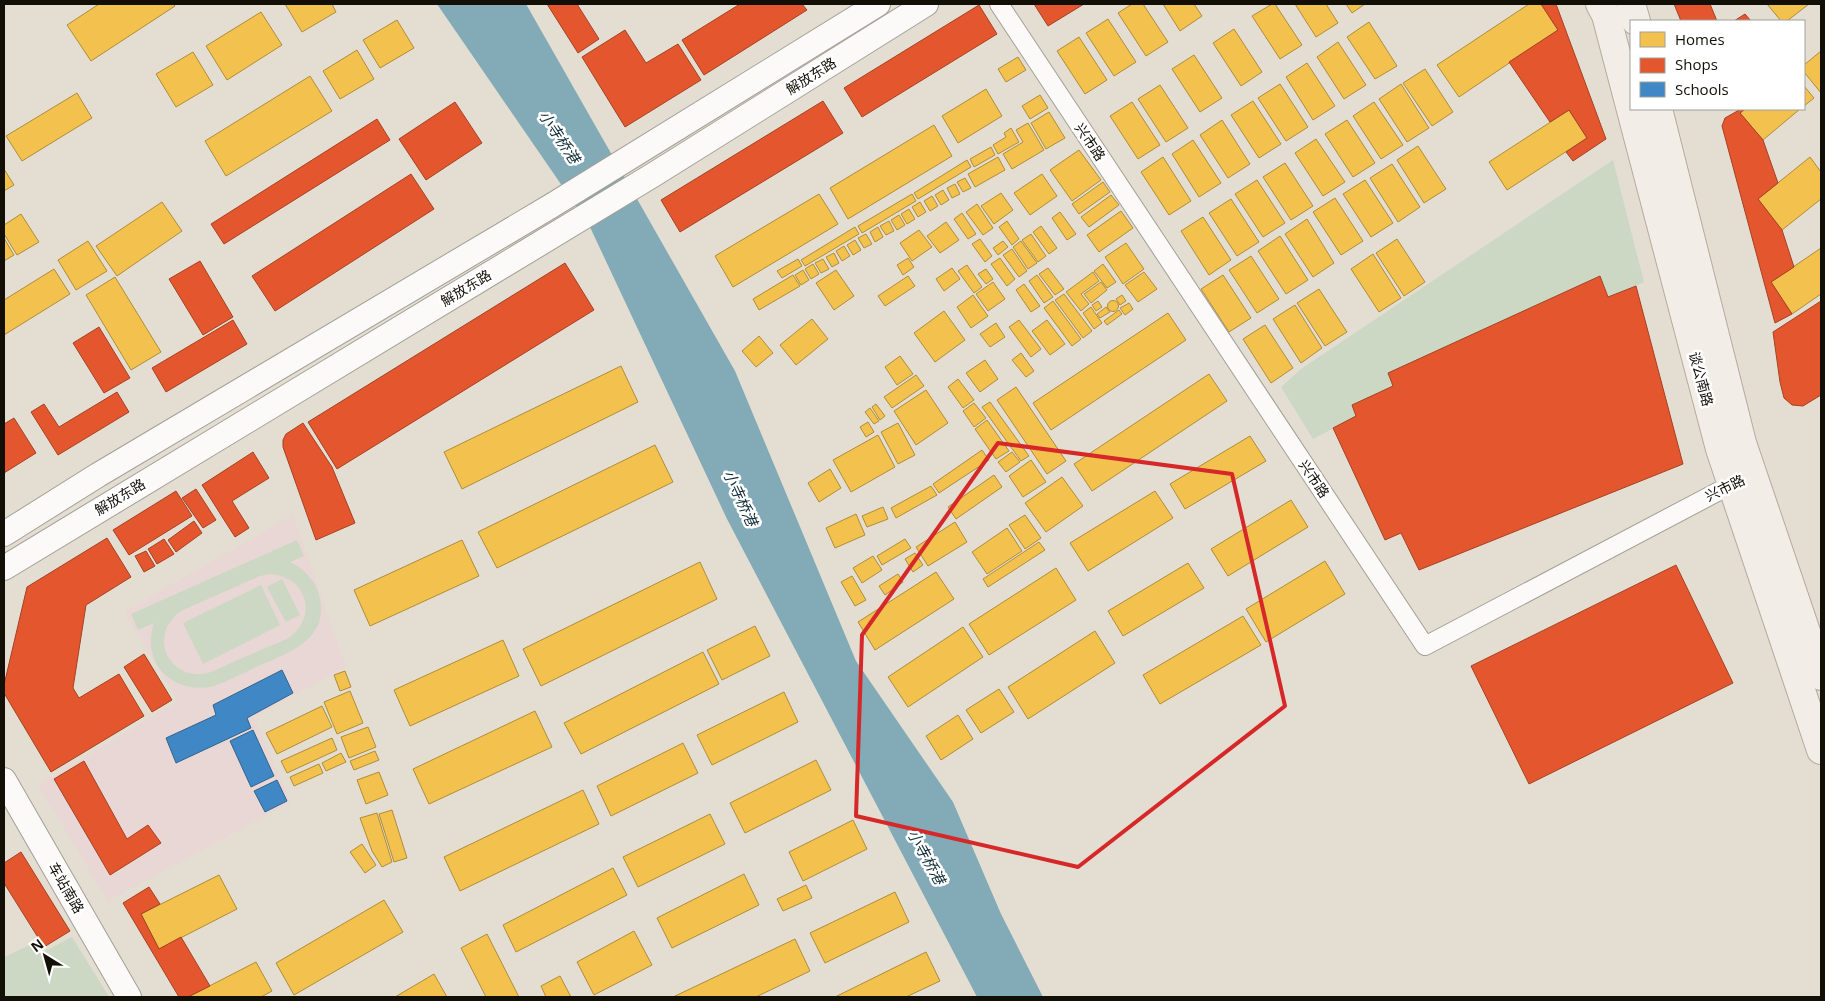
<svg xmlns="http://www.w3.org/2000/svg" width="1825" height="1001" font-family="'Open Sans','Noto Sans SC',sans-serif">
<rect width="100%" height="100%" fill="#e4ded2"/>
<!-- education -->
<path fill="#e8d7d5" d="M293,515L346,667L254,717L291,802L108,901L38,785L178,701L124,612Z"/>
<!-- green -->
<g fill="#ccd8c3" fill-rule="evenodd">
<path d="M1613,160L1644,282L1636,286L1608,297L1600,276L1388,373L1393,386L1352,405L1356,416L1313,439L1281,387L1301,369Z"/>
<path d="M297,540L304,556L290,562C304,569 315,580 319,595C331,640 288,653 256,667C241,674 226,682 211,687C171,693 141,663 154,623L138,630L131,614ZM270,574C308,577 319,618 287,639C268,647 249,655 231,663C222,667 212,673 202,674C182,676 164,661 164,641C164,627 172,617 183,610L260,576Z"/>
<path d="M282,579L300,615L286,622L267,587Z"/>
<path d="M261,585L280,625L203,664L183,623Z"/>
<path d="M72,937L109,997H4V957L34,943L41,953Z"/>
</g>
<!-- water -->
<path fill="#82abb7" d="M437,4H526L735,371L856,661L953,802L1001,914L1043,997H977L727,519L589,225Z"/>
<!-- homes -->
<g fill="#f2c14e" stroke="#af8c39">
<path d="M99,4H173L175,6L91,61L67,25Z"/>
<path d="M285,4H332L336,12L302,32Z"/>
<path d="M1132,4H1143L1168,42L1146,56L1118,13Z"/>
<path d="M1163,4H1194L1202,16L1180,31Z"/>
<path d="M1272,4H1275L1302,45L1280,59L1252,16Z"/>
<path d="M1295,4H1326L1338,23L1316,37Z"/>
<path d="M1346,4H1365L1352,13Z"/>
<path d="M1529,4H1541L1558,30L1459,97L1437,65Z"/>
<path d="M1767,4H1809L1787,21H1781Z"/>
<path d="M261,12L282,45L227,80L206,46Z"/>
<path d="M1108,19L1136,62L1114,76L1086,33Z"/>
<path d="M397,20L414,48L380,68L363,40Z"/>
<path d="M1369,22L1397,66L1375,79L1347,37Z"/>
<path d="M1234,29L1262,72L1241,86L1213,43Z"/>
<path d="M1079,37L1107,80L1085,94L1057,51Z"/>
<path d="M1338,42L1366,85L1344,99L1317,57Z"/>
<path d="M357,50L374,79L340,99L323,71Z"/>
<path d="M1821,51V93L1804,72V65Z"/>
<path d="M193,52L213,85L176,107L156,74Z"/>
<path d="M1194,55L1222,98L1200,112L1172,69Z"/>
<path d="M1018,57L1026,70L1006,82L998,69Z"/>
<path d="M1307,63L1335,106L1313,120L1286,77Z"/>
<path d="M1425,69L1453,112L1432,126L1403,83Z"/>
<path d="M310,76L332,111L226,176L205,141Z"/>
<path d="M1280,84L1308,127L1286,141L1258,98Z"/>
<path d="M1401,84L1429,128L1407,142L1379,99Z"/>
<path d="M1160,85L1188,128L1166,142L1138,99Z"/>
<path d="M1804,86L1814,98L1804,106Z"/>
<path d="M986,89L1002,116L958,143L942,116Z"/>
<path d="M77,93L92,118L22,161L6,136Z"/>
<path d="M1040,95L1048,108L1030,119L1022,106Z"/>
<path d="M1253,101L1281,144L1259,158L1231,115Z"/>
<path d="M1132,102L1160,145L1138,159L1110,116Z"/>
<path d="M1374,102L1403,145L1381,159L1353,116Z"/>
<path d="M1745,109H1800L1763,140L1740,113Z"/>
<path d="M1569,110L1587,138L1507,190L1489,162Z"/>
<path d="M1049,112L1065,138L1046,149L1031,123Z"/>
<path d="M1222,120L1250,164L1228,178L1200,135Z"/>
<path d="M1347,120L1375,163L1353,177L1325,134Z"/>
<path d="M1028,123L1044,150L1012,169L1003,154L1023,142L1016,130Z"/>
<path d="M934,125L952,156L848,219L830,188Z"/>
<path d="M1011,128L1019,142L998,154L993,145L1006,137L1004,133Z"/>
<path d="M1316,139L1345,182L1323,196L1295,153Z"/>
<path d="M1193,140L1221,183L1199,197L1172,154Z"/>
<path d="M1418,146L1446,189L1424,203L1397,160Z"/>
<path d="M991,147L995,155L974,167L970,159Z"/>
<path d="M1079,150L1101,180L1072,201L1050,170Z"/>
<path d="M998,157L1005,170L975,187L968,174Z"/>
<path d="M1163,157L1191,201L1169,215L1141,172Z"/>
<path d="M1810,157L1821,172V199L1782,230L1758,199Z"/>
<path d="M967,160L971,167L918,199L914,193Z"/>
<path d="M1285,163L1313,206L1291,220L1263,177Z"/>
<path d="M1392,164L1420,207L1398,222L1370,178Z"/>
<path d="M4,169L14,185L4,191Z"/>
<path d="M1042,174L1057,196L1030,215L1014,193Z"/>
<path d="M965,178L971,188L963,192L957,182Z"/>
<path d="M1257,180L1285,223L1263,237L1235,194Z"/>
<path d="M1365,180L1393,223L1371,237L1343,194Z"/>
<path d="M1103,182L1110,192L1079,214L1072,204Z"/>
<path d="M955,184L960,194L952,198L947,188Z"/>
<path d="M943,190L949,200L941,205L935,195Z"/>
<path d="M1001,193L1013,210L994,224L981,206Z"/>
<path d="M819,194L838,224L733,287L715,256Z"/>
<path d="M912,194L916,201L862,233L858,226Z"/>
<path d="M1111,195L1119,205L1089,227L1081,217Z"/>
<path d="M932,196L938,206L930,211L924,201Z"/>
<path d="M1335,198L1363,241L1341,255L1313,212Z"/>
<path d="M1231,199L1259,242L1237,256L1209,213Z"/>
<path d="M162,202L182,231L117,276L96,246Z"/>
<path d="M920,202L926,212L918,217L912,207Z"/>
<path d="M977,204L993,228L983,235L966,212Z"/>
<path d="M909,209L915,219L907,224L901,214Z"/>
<path d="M1121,211L1133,228L1099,252L1087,235Z"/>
<path d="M1060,212L1076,234L1067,240L1052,218Z"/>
<path d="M962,213L976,234L968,239L954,219Z"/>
<path d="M21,214L39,242L17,255L4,234V225Z"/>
<path d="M899,215L905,225L897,230L891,220Z"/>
<path d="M1203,217L1231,260L1209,275L1181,231Z"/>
<path d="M1307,219L1334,263L1313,277L1285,234Z"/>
<path d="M889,221L894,231L886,235L880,226Z"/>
<path d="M1007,221L1019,239L1012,245L999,227Z"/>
<path d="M946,222L959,240L940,253L927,236Z"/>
<path d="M1041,226L1057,248L1049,254L1033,232Z"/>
<path d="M855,227L859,234L805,266L801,260Z"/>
<path d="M878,227L883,237L875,242L870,232Z"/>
<path d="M919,230L932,247L912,261L900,243Z"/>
<path d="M866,234L872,244L864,248L858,238Z"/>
<path d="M1031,234L1046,256L1038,262L1022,240Z"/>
<path d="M1280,236L1308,280L1286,294L1258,251Z"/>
<path d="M4,238L14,255L4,261Z"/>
<path d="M980,239L992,256L985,262L972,244Z"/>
<path d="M1397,239L1425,282L1404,296L1376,253Z"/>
<path d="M855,240L861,250L853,255L847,245Z"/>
<path d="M88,241L107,271L76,290L58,260Z"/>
<path d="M1003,241L1008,247L998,255L993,248Z"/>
<path d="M1021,241L1037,263L1028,269L1013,247Z"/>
<path d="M1126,243L1144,269L1123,284L1105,257Z"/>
<path d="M844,246L850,256L842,261L836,251Z"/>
<path d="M1821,248V294L1792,314L1771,282Z"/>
<path d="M1012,249L1027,271L1019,277L1003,255Z"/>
<path d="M834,253L839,263L832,267L826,257Z"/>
<path d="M1373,254L1401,298L1379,312L1351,269Z"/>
<path d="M1251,256L1279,299L1257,313L1229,270Z"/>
<path d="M908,258L914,267L903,275L897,265Z"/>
<path d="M1000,258L1015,279L1007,286L991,264Z"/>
<path d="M798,259L802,266L782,278L777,271Z"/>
<path d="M823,259L829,269L821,273L815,263Z"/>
<path d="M813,264L819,274L811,279L805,269Z"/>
<path d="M1103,264L1116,282L1107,288L1094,271Z"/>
<path d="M967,265L982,287L974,293L958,271Z"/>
<path d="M952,268L960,279L944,291L936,279Z"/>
<path d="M1048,268L1064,289L1055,295L1039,274Z"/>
<path d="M54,269L70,294L4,335V300Z"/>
<path d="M986,269L993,279L986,284L978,274Z"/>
<path d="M803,270L809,280L801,285L795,275Z"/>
<path d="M836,270L854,296L834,310L816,283Z"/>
<path d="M1093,272L1099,281L1081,294L1089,304L1081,311L1066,292Z"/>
<path d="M1144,272L1157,289L1138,302L1125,285Z"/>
<path d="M793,275L800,286L759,310L753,299Z"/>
<path d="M1037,275L1053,297L1044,303L1029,281Z"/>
<path d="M1223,275L1251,318L1229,332L1201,289Z"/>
<path d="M908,276L915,286L885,306L878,296Z"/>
<path d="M115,277L161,352L131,370L86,295Z"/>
<path d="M993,282L1005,299L988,311L976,294Z"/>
<path d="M1101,282L1107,290L1091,303L1084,294Z"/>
<path d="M1024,284L1040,306L1031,312L1016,290Z"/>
<path d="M1319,289L1347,332L1325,346L1297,303Z"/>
<path d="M1064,294L1092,331L1083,338L1055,300Z"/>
<path d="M973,295L988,316L971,328L957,307Z"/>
<path d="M1122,295L1126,301L1120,305L1116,299Z"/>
<circle cx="1113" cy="306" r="5.5"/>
<path d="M1053,301L1081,339L1072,346L1044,308Z"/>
<path d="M1098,301L1102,307L1096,311L1092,305Z"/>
<path d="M1129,303L1133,309L1125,315L1120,308Z"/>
<path d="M1295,305L1322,348L1301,363L1273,319Z"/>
<path d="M1091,307L1102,323L1094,329L1083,313Z"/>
<path d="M1106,307L1110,312L1100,318L1097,314Z"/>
<path d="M1119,310L1122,314L1107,325L1104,321Z"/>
<path d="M944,311L965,340L935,362L914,333Z"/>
<path d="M1168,313L1186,340L1051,430L1033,403Z"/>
<path d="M812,319L828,339L796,365L780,345Z"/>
<path d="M1019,320L1041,349L1031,357L1009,327Z"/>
<path d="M1047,320L1065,344L1050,355L1032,331Z"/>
<path d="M996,323L1005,337L990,347L980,334Z"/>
<path d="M1265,325L1293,368L1271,383L1243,339Z"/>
<path d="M759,336L773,353L756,367L742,351Z"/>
<path d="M1021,353L1034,371L1026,377L1012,360Z"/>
<path d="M900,356L913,374L897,385L885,367Z"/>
<path d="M985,360L998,379L980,392L966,373Z"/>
<path d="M621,366L638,402L462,489L444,452Z"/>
<path d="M1209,374L1227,401L1092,491L1074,464Z"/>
<path d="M916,375L924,386L892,408L884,397Z"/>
<path d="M958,379L974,400L963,408L948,387Z"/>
<path d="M1016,387L1066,461L1047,474L997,400Z"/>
<path d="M926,390L948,423L916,445L894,411Z"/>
<path d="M990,402L1029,456L1021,461L982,407Z"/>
<path d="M974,403L986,418L974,427L963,411Z"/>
<path d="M876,404L885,416L880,420L872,407Z"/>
<path d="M870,408L879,421L874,424L865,412Z"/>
<path d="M987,420L1009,451L996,459L975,429Z"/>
<path d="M868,422L874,432L866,437L860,427Z"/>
<path d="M898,423L915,455L898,464L881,432Z"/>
<path d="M878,435L895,467L851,492L833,460Z"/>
<path d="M1250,436L1266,461L1185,509L1170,484Z"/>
<path d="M655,445L673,482L497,568L478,532Z"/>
<path d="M982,450L989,460L939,493L933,484Z"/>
<path d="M1012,452L1020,462L1006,472L998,462Z"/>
<path d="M1031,460L1046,482L1023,497L1009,476Z"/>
<path d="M830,469L841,488L819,502L808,483Z"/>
<path d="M994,475L1002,487L956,519L948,507Z"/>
<path d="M1062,477L1083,506L1046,532L1025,503Z"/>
<path d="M931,486L937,495L896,518L891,508Z"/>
<path d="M1155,491L1173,518L1088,571L1070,543Z"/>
<path d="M1291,500L1308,527L1228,576L1211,549Z"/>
<path d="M883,507L888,519L867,527L862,516Z"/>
<path d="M856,514L865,535L835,548L826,528Z"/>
<path d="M1025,515L1041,538L1025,549L1009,525Z"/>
<path d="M955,522L967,542L928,566L916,547Z"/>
<path d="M1007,528L1022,551L987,574L972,552Z"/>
<path d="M905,539L911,548L882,565L877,556Z"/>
<path d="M462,540L479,576L370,626L354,590Z"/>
<path d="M1039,542L1045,550L988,587L983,579Z"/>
<path d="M915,553L923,565L913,572L905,559Z"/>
<path d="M873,556L882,570L862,583L853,568Z"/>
<path d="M1325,561L1345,594L1266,642L1246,609Z"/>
<path d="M700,562L717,599L541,686L523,649Z"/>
<path d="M1188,563L1204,588L1123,636L1108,611Z"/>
<path d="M1056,568L1076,600L989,655L969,624Z"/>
<path d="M936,572L954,599L875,650L858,622Z"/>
<path d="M898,574L903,582L885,595L879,586Z"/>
<path d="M852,576L866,600L855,606L841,582Z"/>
<path d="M1243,616L1261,645L1160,704L1143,675Z"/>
<path d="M755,626L770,656L722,680L707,650Z"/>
<path d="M963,627L983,657L908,707L888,677Z"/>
<path d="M1095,631L1115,663L1028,719L1008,687Z"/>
<path d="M503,640L519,676L410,726L394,690Z"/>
<path d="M703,652L719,684L581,754L564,723Z"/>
<path d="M345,671L351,687L340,691L334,675Z"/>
<path d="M999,689L1014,712L981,733L966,710Z"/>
<path d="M350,691L363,723L337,734L324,702Z"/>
<path d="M784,692L798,722L712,765L697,735Z"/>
<path d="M322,706L332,727L277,754L266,733Z"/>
<path d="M535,711L552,747L429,804L413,769Z"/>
<path d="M958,715L973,739L941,760L926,736Z"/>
<path d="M368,727L376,747L349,758L341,737Z"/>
<path d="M332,738L337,750L287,773L281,761Z"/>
<path d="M683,743L698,773L611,816L597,786Z"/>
<path d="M375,751L379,760L354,770L350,761Z"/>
<path d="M341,753L346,762L326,771L322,763Z"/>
<path d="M816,760L831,790L745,833L730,803Z"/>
<path d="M319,764L323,773L294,786L290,777Z"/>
<path d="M379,772L388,795L366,804L357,780Z"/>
<path d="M583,790L599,824L460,891L444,857Z"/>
<path d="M392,810L407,858L394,862L379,814Z"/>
<path d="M377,813L392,862L382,867L372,851L360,818Z"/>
<path d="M710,814L725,844L638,887L623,857Z"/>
<path d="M853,820L867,849L803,881L789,852Z"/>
<path d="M362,844L376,865L365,873L350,852Z"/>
<path d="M613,868L627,895L516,952L503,925Z"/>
<path d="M744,874L759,905L672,948L657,918Z"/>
<path d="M219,875L237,909L159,949L141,914Z"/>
<path d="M806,885L812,898L783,911L777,899Z"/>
<path d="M895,892L909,922L825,963L810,933Z"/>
<path d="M384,900L403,932L294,995L276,963Z"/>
<path d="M634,931L652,965L594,995L577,962Z"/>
<path d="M487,934L519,997H486L461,948Z"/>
<path d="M795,939L810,971L756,997H673Z"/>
<path d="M926,952L940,981L906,997H835Z"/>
<path d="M256,962L272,991L261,997H188Z"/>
<path d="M434,974L447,997H395Z"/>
<path d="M560,976L571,997H546L541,986Z"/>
</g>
<!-- shops -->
<g fill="#e4572e" stroke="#a54122">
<path d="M547,4H577L599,39L578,53Z"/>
<path d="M740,4H802L807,10L704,75L682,40Z"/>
<path d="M1034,4H1084L1048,26Z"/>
<path d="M1541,4H1556L1606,139L1573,161L1566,152L1587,138L1569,110L1550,122L1509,62L1558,30Z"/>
<path d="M1674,4H1710L1717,21H1681Z"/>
<path d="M979,5L997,34L862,117L844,88Z"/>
<path d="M1745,14L1751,21H1734Z"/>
<path d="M625,30L646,63L678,44L701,80L625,127L582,57Z"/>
<path d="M823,101L843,133L680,232L661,200Z"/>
<path d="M455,102L482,143L426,180L399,139Z"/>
<path d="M1741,109H1745L1740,113L1763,140L1778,183L1758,199L1782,230L1794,267L1771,282L1792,314L1775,323L1722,126L1725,118Z"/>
<path d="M377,119L390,140L224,244L211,224Z"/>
<path d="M411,174L434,209L275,311L252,276Z"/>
<path d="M200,261L233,317L203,335L169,279Z"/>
<path d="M565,263L594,310L337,469L308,422Z"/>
<path d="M1600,276L1608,297L1636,286L1683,464L1419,570L1401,533L1385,540L1333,428L1356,416L1352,405L1393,386L1388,373Z"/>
<path d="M1821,301V395L1803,406L1792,405L1784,398L1780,382L1773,332Z"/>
<path d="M233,320L247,344L166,392L152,368Z"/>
<path d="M99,327L130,378L104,393L73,343Z"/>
<path d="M117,392L129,412L58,455L31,412L44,404L59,427Z"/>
<path d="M14,418L36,453L4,473V424Z"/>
<path d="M303,423L332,467L355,523L316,540L283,447V440L286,434Z"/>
<path d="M253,452L269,478L232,501L249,528L235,537L202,485Z"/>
<path d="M196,489L216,520L203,528L182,498Z"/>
<path d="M176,491L192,516L129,555L113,530Z"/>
<path d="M194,521L202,533L176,552L168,540Z"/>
<path d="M107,538L131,577L86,605L73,688L79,698L119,674L144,716L51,772L4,693V685L27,587Z"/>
<path d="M164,539L174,554L157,564L148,549Z"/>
<path d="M146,551L155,566L144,572L135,556Z"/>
<path d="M1676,565L1733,683L1529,784L1471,666Z"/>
<path d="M144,654L172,700L152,712L124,667Z"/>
<path d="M84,761L127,839L148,825L161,843L110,875L54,779Z"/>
<path d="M21,852L70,931L44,947L4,883V863Z"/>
<path d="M149,887L160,904L141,914L159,949L181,937L210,986L188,997H179L123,903Z"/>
</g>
<!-- schools -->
<g fill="#3f88c5" stroke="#32648c">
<path d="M282,670L293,693L247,718L251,728L176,763L166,738L216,715L213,705Z"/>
<path d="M253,730L274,776L251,787L230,741Z"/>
<path d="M277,780L287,801L265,812L254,791Z"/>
</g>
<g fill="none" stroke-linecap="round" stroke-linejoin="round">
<!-- street casing -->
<g stroke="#a39f96" stroke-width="20">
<path id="street" d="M999,4L1425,646L1740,480"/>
</g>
<!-- secondary casing -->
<g stroke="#a39f96" stroke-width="26">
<g id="secondary">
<path d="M4,534L98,475L551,206L878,4"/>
<path d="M4,568L653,175L926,4"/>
<path d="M4,780L129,997"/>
</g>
</g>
<!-- primary casing -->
<g stroke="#b4ab9d" stroke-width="30">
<g id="primary">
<path d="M1600,4L1606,15L1720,449L1821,750"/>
<path d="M1631,4L1636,21"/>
<path d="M1658,109L1742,443L1821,676"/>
</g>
</g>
<!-- street -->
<use href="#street" stroke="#fbfaf8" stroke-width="18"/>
<!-- secondary -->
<use href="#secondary" stroke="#fbfaf8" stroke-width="24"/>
<!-- primary -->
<use href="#primary" stroke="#f2ede6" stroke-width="28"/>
</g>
<!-- marked area -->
<path fill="none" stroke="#d62828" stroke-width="4" stroke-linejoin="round" d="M998,443L1232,474L1285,706L1078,867L856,816L862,635Z"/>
<g text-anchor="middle" stroke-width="5" stroke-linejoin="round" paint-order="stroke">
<!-- street labels -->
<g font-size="14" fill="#120f07" stroke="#fff">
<text transform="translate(811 76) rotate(-32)" y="5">解放东路</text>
<text transform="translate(1090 142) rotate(56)" y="5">兴市路</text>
<text transform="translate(466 288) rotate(-31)" y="5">解放东路</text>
<text transform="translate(1701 379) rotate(75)" y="5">谈公南路</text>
<text transform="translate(1314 479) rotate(56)" y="5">兴市路</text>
<text transform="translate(1725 488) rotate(-26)" y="5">兴市路</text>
<text transform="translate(120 497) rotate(-31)" y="5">解放东路</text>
<text transform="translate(66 888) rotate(60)" y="5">车站南路</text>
</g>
<!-- water labels -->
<g font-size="15" font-style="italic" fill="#102e38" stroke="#fff">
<text transform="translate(559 137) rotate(56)" y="5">小寺桥港</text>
<text transform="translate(740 498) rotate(65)" y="5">小寺桥港</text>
<text transform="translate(926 857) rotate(61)" y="5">小寺桥港</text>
</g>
</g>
<!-- border -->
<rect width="1825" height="1001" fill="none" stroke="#120f07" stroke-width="10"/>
<!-- legend -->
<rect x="1630" y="20" width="175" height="90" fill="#ffffff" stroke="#a09f9c"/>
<rect x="1640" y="32" width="25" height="15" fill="#f2c14e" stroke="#a09f9c"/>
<text x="1675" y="45" font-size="15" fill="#120f07">Homes</text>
<rect x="1640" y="58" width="25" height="15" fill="#e4572e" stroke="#a09f9c"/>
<text x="1675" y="70" font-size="15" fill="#120f07">Shops</text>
<rect x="1640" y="82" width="25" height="15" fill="#3f88c5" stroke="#a09f9c"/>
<text x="1675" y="95" font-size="15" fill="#120f07">Schools</text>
<!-- north arrow -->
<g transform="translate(45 956) rotate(323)" stroke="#ffffff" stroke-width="4" paint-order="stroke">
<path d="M0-4L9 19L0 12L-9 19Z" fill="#120f07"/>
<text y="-8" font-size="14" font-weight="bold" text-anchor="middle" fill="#120f07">N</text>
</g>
</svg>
